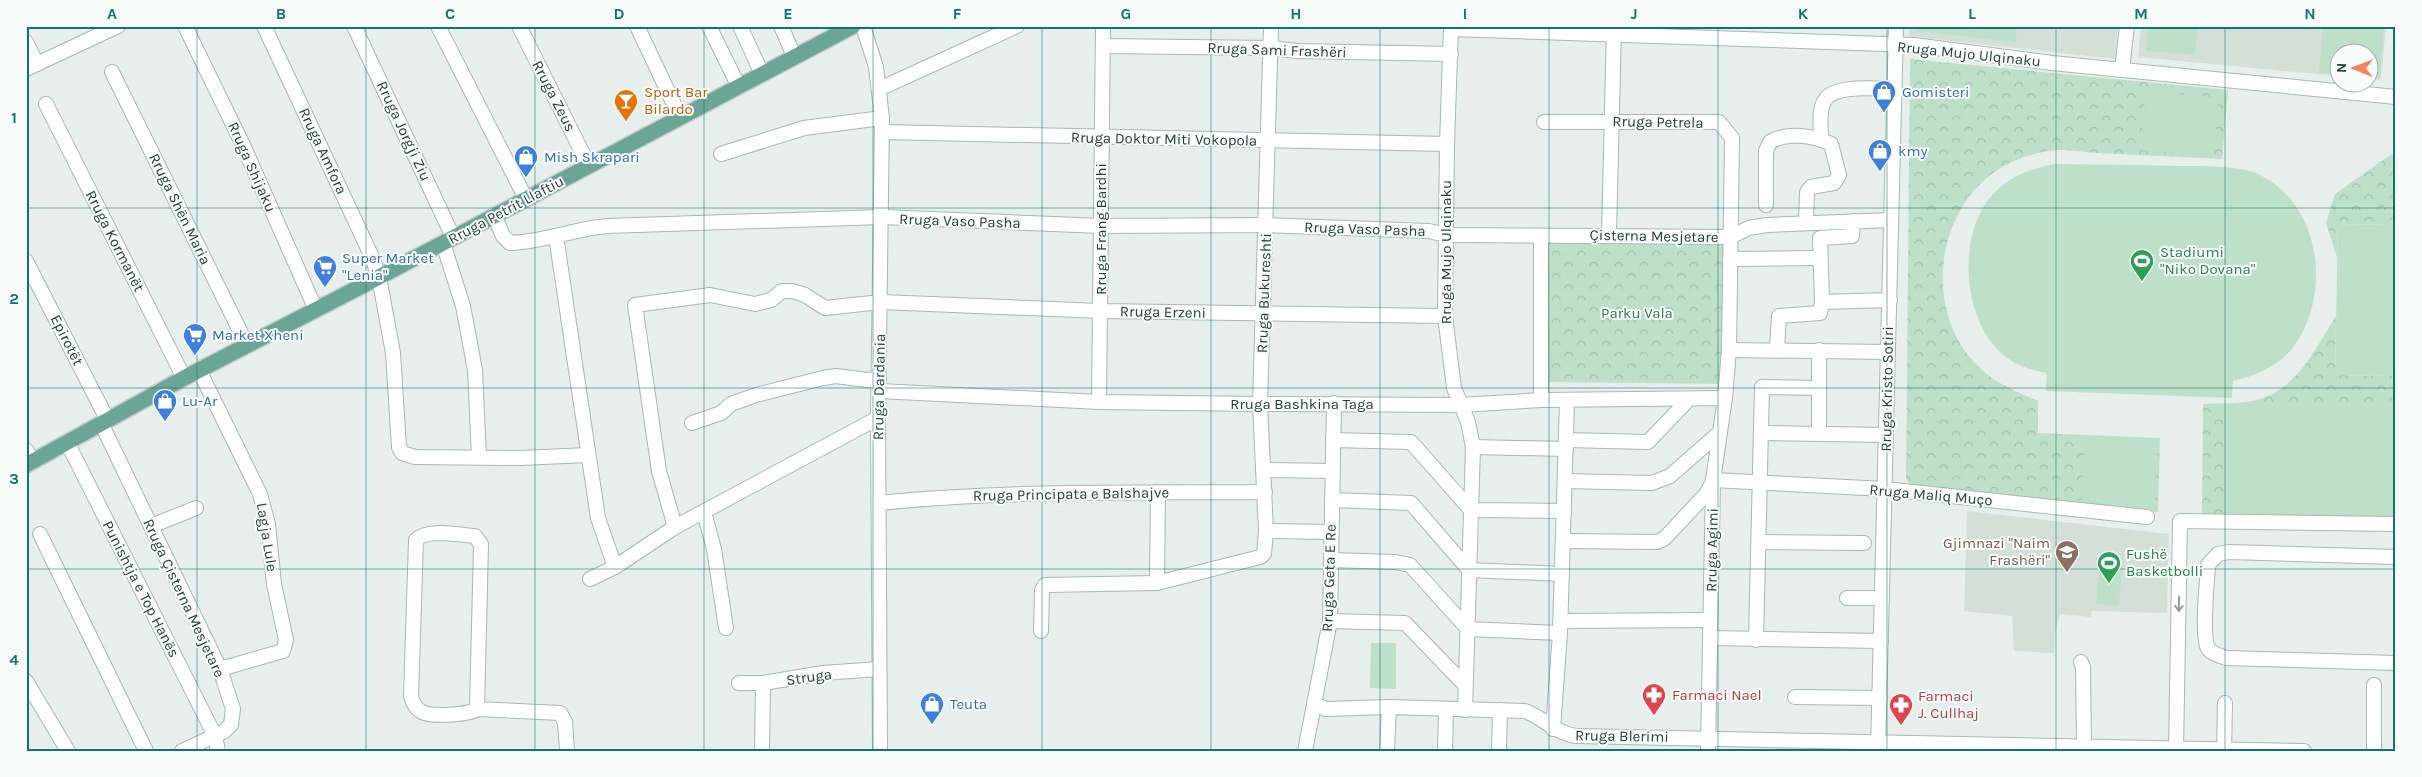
<svg xmlns="http://www.w3.org/2000/svg" width="2422" height="777" font-family="Karla,sans-serif">
<defs>
<pattern id="forest-crowns" width="20" height="18" patternUnits="userSpaceOnUse" patternTransform="scale(1.25)"><rect width="20" height="18" fill="#bfe0c8"/><path d="M2 6a3 3 0 1 1 6 0M12 15a3 3 0 1 1 6 0" fill="none" stroke="#a4c1ad"/></pattern>
</defs>
<rect width="100%" height="100%" fill="#e6efeb"/>
<!-- built -->
<g fill="#d4dfda">
<path d="M1910,26H2118L2115,59L1909,36Z"/>
<path d="M2141,26H2386L2381,80L2370,79V52H2340L2339,76L2138,57Z"/>
<path d="M1967,511L2169,534L2167,613L2092,611L2091,617L2060,614L2055,632L2054,653L2014,651L2012,616L1964,611Z"/>
</g>
<!-- forest -->
<g fill="url(#forest-crowns)">
<path d="M1910,59L2228,90L2222,159C2180,157 2139,155 2097,153C2082,152 2063,148 2048,151C2036,153 2023,157 2012,162C1934,198 1919,314 1982,370C1999,385 2018,392 2038,401V433L2160,438L2158,512L2077,506L1913,488L1906,479Z"/>
<path d="M2396,151V225L2338,224L2337,257L2326,223L2335,194Z"/>
<path d="M1550,243L1725,245L1724,384L1549,382Z"/>
<path d="M2336,316L2335,375L2396,376V519L2202,517L2203,404C2219,403 2237,404 2252,401C2297,392 2314,350 2336,316Z"/>
</g>
<!-- pitch -->
<g fill="#bfe0c8">
<path d="M1917,26H2017L2016,42L1916,31Z"/>
<path d="M2148,26H2198L2195,55L2146,51Z"/>
<path d="M2323,26H2384L2380,78L2370,77V52H2340L2339,74L2319,73Z"/>
<path d="M2146,91L2219,98L2213,157L2140,150Z"/>
<path d="M2053,164C2095,164 2136,165 2178,166C2199,166 2242,165 2260,175C2321,205 2332,294 2294,346C2279,366 2256,376 2233,381L2232,398L2046,391L2047,373C2025,369 2006,362 1992,343C1962,305 1959,231 1993,194C2011,175 2029,170 2053,164Z"/>
<path d="M2338,224L2396,225V376L2335,375Z"/>
<path d="M2226,408H2396V515L2225,514Z"/>
<path d="M2084,439L2157,441L2155,508L2082,506Z"/>
<path d="M2099,562L2122,564L2119,606L2096,604Z"/>
<path d="M1371,643H1396V689L1370,688Z"/>
</g>
<g fill="none" stroke-linecap="round" stroke-linejoin="round">
<!-- minor casing -->
<g stroke="#a8b8b2" stroke-width="16">
<g id="minor">
<path d="M185,26L243,145L316,310"/>
<path d="M264,26L372,257L379,277L393,353L399,447L402,453L415,457L520,458L588,455"/>
<path d="M354,26L453,237"/>
<path d="M438,26L526,199"/>
<path d="M519,26L589,166"/>
<path d="M637,26L680,117"/>
<path d="M709,26L739,87"/>
<path d="M740,26L762,74"/>
<path d="M781,26L794,56"/>
<path d="M863,26L876,67L882,118L878,418L880,751"/>
<path d="M1451,26L1447,144L1445,316L1454,388L1468,422L1473,447L1465,710"/>
<path d="M1451,29L1914,45L2052,63L2396,97"/>
<path d="M26,42L37,64"/>
<path d="M1104,46L1271,48L1297,51L1451,54"/>
<path d="M26,69L118,26"/>
<path d="M2122,70L2127,26"/>
<path d="M112,72L247,345"/>
<path d="M879,89L1017,26"/>
<path d="M46,104L184,378"/>
<path d="M1544,122H1719L1732,138L1729,350L1725,398L1713,480L1708,751"/>
<path d="M882,132L1447,144"/>
<path d="M1821,138C1821,127 1818,110 1825,100C1835,84 1877,89 1895,89"/>
<path d="M721,154L804,128L882,118"/>
<path d="M1766,205V151L1770,142C1787,132 1813,135 1831,144L1839,175L1834,183L1811,187L1807,192L1806,222"/>
<path d="M494,215L503,236L510,243C543,242 574,229 607,226L882,217L1102,226L1266,225L1429,231L1445,235L1730,237L1749,228L1767,225L1891,220"/>
<path d="M1609,234L1614,27"/>
<path d="M556,236L598,518L615,567"/>
<path d="M443,243L463,306L475,370L479,457"/>
<path d="M1730,259L1820,258"/>
<path d="M26,261L107,419"/>
<path d="M1822,302L1890,300"/>
<path d="M1777,349L1779,316L1820,313L1822,302L1820,238L1852,236L1853,221"/>
<path d="M1729,350L1888,352"/>
<path d="M199,370L260,494L268,524L274,584L286,640L283,651L220,669"/>
<path d="M879,391L1099,402L1260,404L1461,405L1541,400L1725,398"/>
<path d="M1541,400V236"/>
<path d="M1099,402L1103,26"/>
<path d="M101,423L220,669L233,709L231,725L223,732L182,751"/>
<path d="M692,423L721,413L731,404L756,395L823,378L836,376L867,380L879,379"/>
<path d="M1761,433L1886,435"/>
<path d="M1819,434V350"/>
<path d="M1333,440L1411,442L1471,510L1564,511"/>
<path d="M1566,440L1648,442L1688,400"/>
<path d="M67,442L215,736L218,751"/>
<path d="M1473,447L1566,449"/>
<path d="M26,450L32,462"/>
<path d="M1263,470L1333,471"/>
<path d="M1713,480L1885,489L2147,517"/>
<path d="M1565,481L1652,483L1670,476L1719,433"/>
<path d="M1332,500L1411,503L1469,570L1562,574"/>
<path d="M879,503C1007,490 1136,493 1265,492"/>
<path d="M704,512L714,549L726,628"/>
<path d="M151,526L196,508"/>
<path d="M675,527L659,471L635,305L710,295L755,304L771,300L782,291H792L805,295L825,308L881,302L1100,311L1445,316"/>
<path d="M1266,531L1331,532"/>
<path d="M40,534L146,751"/>
<path d="M1563,541L1657,542L1665,538L1707,493L1712,483"/>
<path d="M1759,542L1864,543"/>
<path d="M2396,557L2229,552L2218,554L2208,565C2207,583 2202,630 2207,646C2210,654 2219,655 2226,658L2396,663"/>
<path d="M1331,560L1395,562L1410,565L1468,629L1560,633"/>
<path d="M590,579L615,567L675,527L878,418"/>
<path d="M1157,583L1158,492"/>
<path d="M1847,598H1882"/>
<path d="M1330,621L1405,623L1465,685"/>
<path d="M1560,621L1710,620"/>
<path d="M1041,631L1042,590L1045,585L1157,583L1260,557L1264,554L1266,531L1260,404L1271,26"/>
<path d="M1710,638L1881,641"/>
<path d="M1756,640L1762,387L1819,388"/>
<path d="M2081,662L2083,667L2084,746"/>
<path d="M26,681L68,751"/>
<path d="M739,683H763L823,673L879,669"/>
<path d="M2374,685V751"/>
<path d="M1795,697L1880,698"/>
<path d="M1314,704L1326,709L1389,707L1525,711C1544,718 1555,733 1576,736L2304,751"/>
<path d="M477,709L481,544L475,536C459,535 428,528 416,540L411,696C413,703 415,708 422,712C431,717 469,715 477,709L560,713L565,722L567,751"/>
<path d="M1553,729L1560,633L1567,401"/>
<path d="M1878,750L1896,26"/>
<path d="M762,751L763,683"/>
<path d="M1305,751L1330,621L1334,403"/>
<path d="M1387,751L1389,707"/>
<path d="M1445,751L1446,710"/>
<path d="M1499,751L1500,710"/>
<path d="M2176,751L2180,521L2396,524"/>
<path d="M2224,751L2225,703"/>
</g>
</g>
<!-- major casing -->
<g stroke="#c2cac8" stroke-width="18">
<path id="major" d="M26,465L184,378L379,277L853,26"/>
</g>
<!-- minor -->
<use href="#minor" stroke="#fff" stroke-width="14"/>
<!-- major -->
<use href="#major" stroke="#6aa596" stroke-width="15"/>
</g>
<!-- one-way arrows -->
<defs><path id="oneway-shaft" d="M-6 0H5M1.5-3L5.5 0L1.5 3" fill="none" stroke-width="1.6" stroke-linecap="round" stroke-linejoin="round" transform="scale(1.25)"/></defs>
<use stroke="#92a09c" href="#oneway-shaft" transform="translate(2179 604) rotate(91)"/>
<!-- grid -->
<path fill="none" stroke="#0f766e" stroke-width="1" stroke-opacity="0.55" d="M197,26V751M366,26V751M535,26V751M704,26V751M873,26V751M1042,26V751M1211,26V751M1380,26V751M1549,26V751M1718,26V751M1887,26V751M2056,26V751M2225,26V751M26,208H2396M26,388H2396M26,569H2396"/>
<!-- icons -->
<defs>
<g id="shop-pin" transform="scale(1.25)"><path d="M0 17L-7.5 6A9.5 9.5 0 1 1 7.5 6Z" fill="#3f7fe0" stroke="#f7fbf9"/><path d="M-5-2.5h2.3a2.7 3.5 0 0 1 5.4 0H5L5.5 6h-11ZM-1.5-2.5h3a1.5 2.3 0 0 0-3 0Z" fill="#fff"/></g>
<g id="bar-pin" transform="scale(1.25)"><path d="M0 17L-7.5 6A9.5 9.5 0 1 1 7.5 6Z" fill="#e8710a" stroke="#f7fbf9"/><path d="M-6-5H6L.8 .8V4.5H3.5V6h-7V4.5H-.8V.8Z" fill="#fff"/></g>
<g id="stadium-pin" transform="scale(1.25)"><path d="M0 17L-7.5 6A9.5 9.5 0 1 1 7.5 6Z" fill="#2e9e5b" stroke="#f7fbf9"/><path d="M0-5a6.5 5 0 1 0 0 10a6.5 5 0 1 0 0-10ZM-3.5-1.8h7v3.6h-7Z" fill="#fff"/></g>
<g id="supermarket-pin" transform="scale(1.25)"><path d="M0 17L-7.5 6A9.5 9.5 0 1 1 7.5 6Z" fill="#3f7fe0" stroke="#f7fbf9"/><path d="M-6-5.5h2.5l.6 2H6L4.5 2H-2.5L-4.4-4H-6ZM-1.5 3.2a1.3 1.3 0 1 0 .1 0ZM3 3.2a1.3 1.3 0 1 0 .1 0Z" fill="#fff"/></g>
<g id="school-pin" transform="scale(1.25)"><path d="M0 17L-7.5 6A9.5 9.5 0 1 1 7.5 6Z" fill="#8d6e63" stroke="#f7fbf9"/><path d="M0-5L7-2L0 1L-7-2ZM-4 1L0 2.5L4 1V4Q0 6-4 4Z" fill="#fff"/></g>
<g id="pharmacy-pin" transform="scale(1.25)"><path d="M0 17L-7.5 6A9.5 9.5 0 1 1 7.5 6Z" fill="#e0444e" stroke="#f7fbf9"/><path d="M-2-6h4v4h4v4h-4v4h-4v-4h-4v-4h4Z" fill="#fff"/></g>
</defs>
<g fill-rule="evenodd">
<use href="#shop-pin" x="1884" y="92"/>
<use href="#bar-pin" x="626" y="101"/>
<use href="#shop-pin" x="1880" y="151"/>
<use href="#shop-pin" x="526" y="157"/>
<use href="#stadium-pin" x="2142" y="261"/>
<use href="#supermarket-pin" x="325" y="267"/>
<use href="#supermarket-pin" x="195" y="335"/>
<use href="#shop-pin" x="165" y="401"/>
<use href="#school-pin" x="2067" y="552"/>
<use href="#stadium-pin" x="2109" y="563"/>
<use href="#pharmacy-pin" x="1654" y="695"/>
<use href="#shop-pin" x="932" y="704"/>
<use href="#pharmacy-pin" x="1901" y="705"/>
</g>
<g text-anchor="middle" stroke-width="4" stroke-linejoin="round" paint-order="stroke">
<!-- street labels -->
<g font-size="15" fill="#24423a" stroke="#f7fbf9">
<text transform="translate(1277 50) rotate(2)" y="5">Rruga Sami Frashëri</text>
<text transform="translate(1969 54) rotate(6)" y="5">Rruga Mujo Ulqinaku</text>
<text transform="translate(554 96) rotate(63)" y="5">Rruga Zeus</text>
<text transform="translate(1658 122) rotate(1)" y="5">Rruga Petrela</text>
<text transform="translate(404 131) rotate(65)" y="5">Rruga Jorgji Ziu</text>
<text transform="translate(1164 139) rotate(1)" y="5">Rruga Doktor Miti Vokopola</text>
<text transform="translate(323 151) rotate(65)" y="5">Rruga Amfora</text>
<text transform="translate(252 167) rotate(66)" y="5">Rruga Shijaku</text>
<text transform="translate(180 209) rotate(64)" y="5">Rruga Shën Maria</text>
<text transform="translate(506 210) rotate(-28)" y="5">Rruga Petrit Llaftiu</text>
<text transform="translate(960 221) rotate(2)" y="5">Rruga Vaso Pasha</text>
<text transform="translate(1101 229) rotate(-90)" y="5">Rruga Frang Bardhi</text>
<text transform="translate(1365 229) rotate(2)" y="5">Rruga Vaso Pasha</text>
<text transform="translate(1654 236) rotate(1)" y="5">Çisterna Mesjetare</text>
<text transform="translate(115 241) rotate(63)" y="5">Rruga Kormanët</text>
<text transform="translate(1446 252) rotate(-90)" y="5">Rruga Mujo Ulqinaku</text>
<text transform="translate(1264 293) rotate(-88)" y="5">Rruga Bukureshti</text>
<text transform="translate(1163 312) rotate(1)" y="5">Rruga Erzeni</text>
<text transform="translate(67 340) rotate(63)" y="5">Epirotët</text>
<text transform="translate(879 387) rotate(-89)" y="5">Rruga Dardania</text>
<text transform="translate(1887 389) rotate(-89)" y="5">Rruga Kristo Sotiri</text>
<text x="1302" y="409">Rruga Bashkina Taga</text>
<text transform="translate(1071 494) rotate(-1)" y="5">Rruga Principata e Balshajve</text>
<text transform="translate(1931 495) rotate(5)" y="5">Rruga Maliq Muço</text>
<text transform="translate(267 537) rotate(81)" y="5">Lagja Lule</text>
<text transform="translate(1712 550) rotate(-89)" y="5">Rruga Agimi</text>
<text transform="translate(1329 578) rotate(-88)" y="5">Rruga Geta E Re</text>
<text transform="translate(141 589) rotate(63)" y="5">Punishtja e Top Hanës</text>
<text transform="translate(184 598) rotate(65)" y="5">Rruga Çisterna Mesjetare</text>
<text transform="translate(809 677) rotate(-8)" y="5">Struga</text>
<text transform="translate(1622 736) rotate(1)" y="5">Rruga Blerimi</text>
</g>
<!-- food labels -->
<g font-size="15" fill="#c56008" stroke="#f7fbf9" text-anchor="start">
<text x="644" y="97">Sport Bar<tspan x="644" dy="17">Bilardo</tspan></text>
</g>
<!-- shop labels -->
<g font-size="15" fill="#366cbe" stroke="#f7fbf9" text-anchor="start">
<text x="1902" y="97">Gomisteri</text>
<text x="1898" y="156">kmy</text>
<text x="544" y="162">Mish Skrapari</text>
<text x="342" y="263">Super Market<tspan x="342" dy="17">"Lenia"</tspan></text>
<text x="212" y="340">Market Xheni</text>
<text x="182" y="406">Lu-Ar</text>
<text x="950" y="709">Teuta</text>
</g>
<!-- leisure labels -->
<g font-size="15" fill="#27864d" stroke="#f7fbf9" text-anchor="start">
<text x="2160" y="257">Stadiumi<tspan x="2160" dy="17">"Niko Dovana"</tspan></text>
<text x="2126" y="559">Fushë<tspan x="2126" dy="17">Basketbolli</tspan></text>
</g>
<!-- park labels -->
<g font-size="15" fill="#2d7a4b" stroke="#f7fbf9">
<text x="1637" y="318">Parku Vala</text>
</g>
<!-- education labels -->
<g font-size="15" fill="#785e54" stroke="#f7fbf9" text-anchor="end">
<text x="2050" y="548">Gjimnazi "Naim<tspan x="2050" dy="17">Frashëri"</tspan></text>
</g>
<!-- health labels -->
<g font-size="15" fill="#be3a42" stroke="#f7fbf9" text-anchor="start">
<text x="1672" y="700">Farmaci Nael</text>
<text x="1918" y="701">Farmaci<tspan x="1918" dy="17">J. Cullhaj</tspan></text>
</g>
</g>
<!-- border -->
<rect width="2422" height="777" fill="none" stroke="#f7fbf9" stroke-width="55"/>
<!-- north arrow -->
<g transform="translate(2354 68) rotate(271)"><circle r="24" fill="#f7fbf9" stroke="#a3b1ad"/>
<path d="M0-4L9 19L0 12L-9 19Z" fill="#f4845f"/>
<text y="-8" font-size="14" font-weight="bold" text-anchor="middle" fill="#24423a">N</text>
</g>
<rect x="28" y="28" width="2366" height="722" fill="none" stroke="#0f766e" stroke-width="2"/>
<g font-size="16" text-anchor="middle" font-weight="bold" fill="#0f766e">
<text x="112" y="19">A</text>
<text x="281" y="19">B</text>
<text x="450" y="19">C</text>
<text x="619" y="19">D</text>
<text x="788" y="19">E</text>
<text x="957" y="19">F</text>
<text x="1126" y="19">G</text>
<text x="1296" y="19">H</text>
<text x="1465" y="19">I</text>
<text x="1634" y="19">J</text>
<text x="1803" y="19">K</text>
<text x="1972" y="19">L</text>
<text x="2141" y="19">M</text>
<text x="2310" y="19">N</text>
<text x="14" y="123">1</text>
<text x="14" y="304">2</text>
<text x="14" y="484">3</text>
<text x="14" y="665">4</text>
</g>
</svg>
